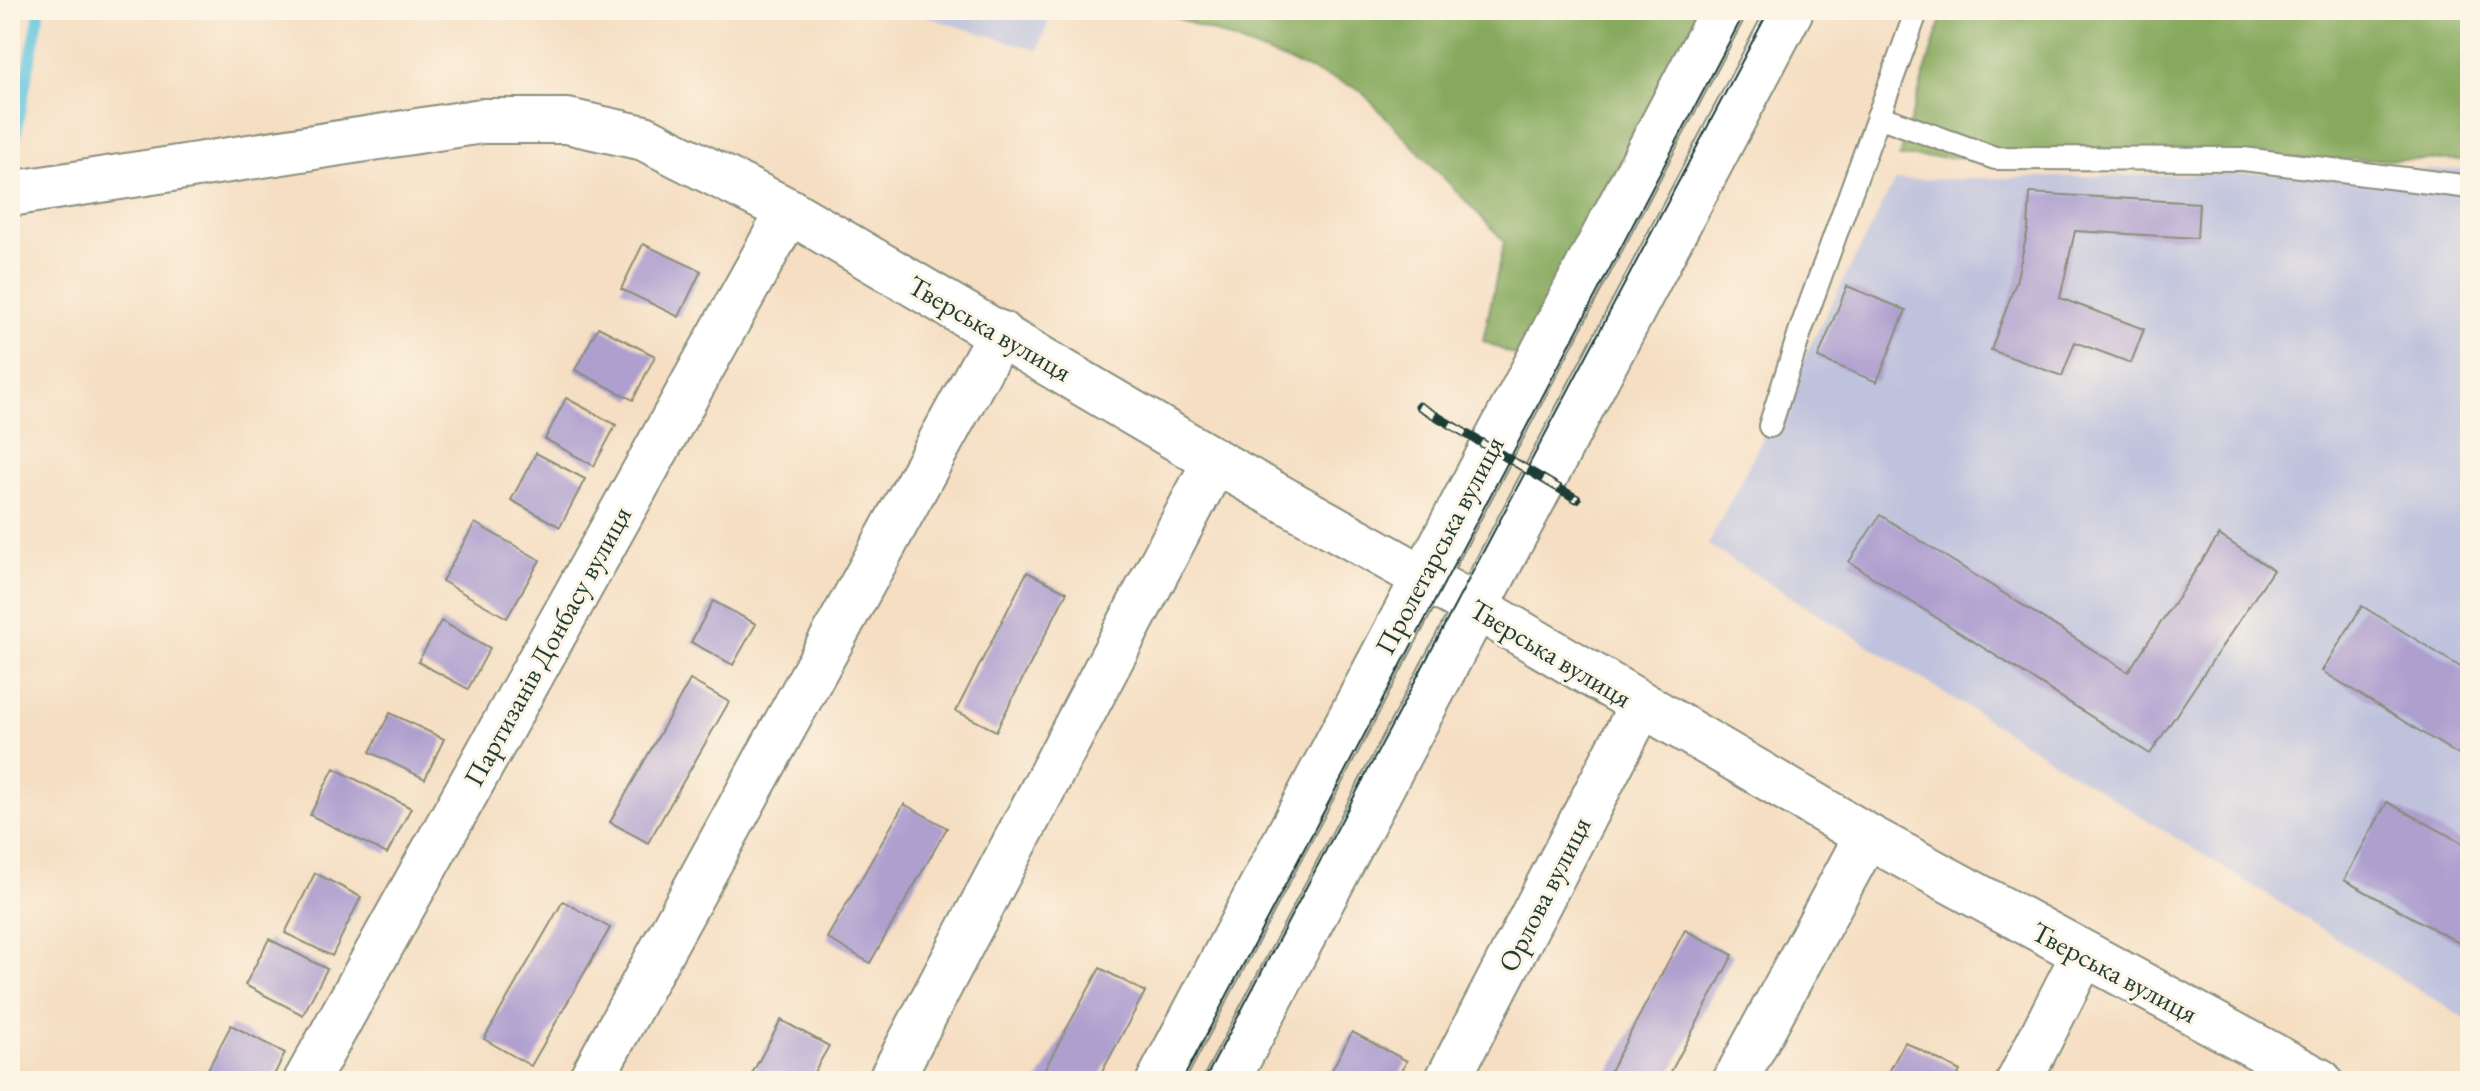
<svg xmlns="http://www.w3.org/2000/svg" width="2480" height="1091" font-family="'EB Garamond',serif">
<rect width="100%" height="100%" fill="#fcf5e5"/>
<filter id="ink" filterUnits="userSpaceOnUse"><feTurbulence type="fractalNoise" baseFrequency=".0125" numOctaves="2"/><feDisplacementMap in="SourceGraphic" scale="16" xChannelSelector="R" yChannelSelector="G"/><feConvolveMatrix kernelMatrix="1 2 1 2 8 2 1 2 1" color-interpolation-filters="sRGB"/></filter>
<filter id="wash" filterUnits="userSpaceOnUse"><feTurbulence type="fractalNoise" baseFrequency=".006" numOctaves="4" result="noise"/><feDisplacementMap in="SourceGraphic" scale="32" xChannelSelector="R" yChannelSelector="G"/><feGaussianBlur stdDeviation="1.8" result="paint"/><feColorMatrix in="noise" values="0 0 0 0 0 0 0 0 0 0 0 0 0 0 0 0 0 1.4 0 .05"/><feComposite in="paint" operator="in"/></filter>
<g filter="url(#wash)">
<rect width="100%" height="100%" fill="#f5dec2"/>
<!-- industrial -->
<g fill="#bfc2dd">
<path d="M903,10H1053L1038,50Z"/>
<path d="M2470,169V1022L1708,545L1895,180Z"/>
</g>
<!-- forest -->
<g fill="#86a95d" stroke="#527348" stroke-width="2">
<path d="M1157,10H1701L1516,356L1483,341L1504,241L1359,89Z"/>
<path d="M1944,10H2470V160L1899,157Z"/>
</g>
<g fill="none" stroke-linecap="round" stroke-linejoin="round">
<!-- stream -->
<path stroke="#60c5de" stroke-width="11" d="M15,138L40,10"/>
</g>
<g id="blocks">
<!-- building -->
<g fill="#ae9fcf">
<path d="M2030,193L2199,203L2197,238L2075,231L2060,298L2144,329L2131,363L2075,342L2062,376L1991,350L2016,282L2028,229Z"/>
<path d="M643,244L701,271L679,317L621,289Z"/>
<path d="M1847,286L1906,310L1877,382L1818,358Z"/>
<path d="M598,327L655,356L633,400L575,370Z"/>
<path d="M566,398L616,425L594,466L545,439Z"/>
<path d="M536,453L585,479L560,527L511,500Z"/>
<path d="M1880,515L2128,672L2219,535L2273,570L2150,754L1849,562Z"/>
<path d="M475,523L540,560L507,618L442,581Z"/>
<path d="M1027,572L1067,592L996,731L956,711Z"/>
<path d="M713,601L756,624L733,665L691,642Z"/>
<path d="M2362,606L2470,673V762L2322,671Z"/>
<path d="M441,621L490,648L468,689L418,662Z"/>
<path d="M690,680L729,702L648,843L610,822Z"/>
<path d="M390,713L444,739L425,779L370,752Z"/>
<path d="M334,768L411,808L387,854L310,815Z"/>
<path d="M2387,802L2470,847V949L2344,880Z"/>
<path d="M904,804L947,828L870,963L827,938Z"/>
<path d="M315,873L361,897L332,956L285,933Z"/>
<path d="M563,901L610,928L531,1066L484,1039Z"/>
<path d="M1685,930L1733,955L1666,1081H1629L1610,1071Z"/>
<path d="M269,939L327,969L303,1015L245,985Z"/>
<path d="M1100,968L1145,992L1097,1081H1038Z"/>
<path d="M781,1020L829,1046L809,1081H748Z"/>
<path d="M231,1025L285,1053L271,1081H226L207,1071Z"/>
<path d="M1352,1032L1407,1061L1396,1081H1326Z"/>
<path d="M1905,1042L1960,1071L1955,1081H1884Z"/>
</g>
</g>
</g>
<g filter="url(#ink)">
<use href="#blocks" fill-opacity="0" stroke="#8a8e7b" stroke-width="2"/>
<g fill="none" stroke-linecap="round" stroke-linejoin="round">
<!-- lane casing -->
<g stroke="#8a8e7b" stroke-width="26">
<g id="lane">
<path d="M1878,116L1995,158L2243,159L2470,187"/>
<path d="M1770,426L1800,332L1917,10"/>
</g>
</g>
<!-- street casing -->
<g stroke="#8a8e7b" stroke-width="48">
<g id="street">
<path d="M10,194L482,121H567L644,138L789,211L1215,461L1476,607"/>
<path d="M306,1081L789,211"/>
<path d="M590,1081L1000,333"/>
<path d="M890,1081L1215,461"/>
<path d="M1447,1081L1641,706"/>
<path d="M1735,1081L1867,836"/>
<path d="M2019,1081L2083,955"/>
</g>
</g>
<!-- secondary casing -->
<g stroke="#8a8e7b" stroke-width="48">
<g id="secondary">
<path d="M1476,607L1867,836L2320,1081"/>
<path d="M1159,1081L1723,10"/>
<path d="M1227,1081L1791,10"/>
</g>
</g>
<!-- lane -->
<use href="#lane" stroke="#fff" stroke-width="22"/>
<!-- street -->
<use href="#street" stroke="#fff" stroke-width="44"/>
<!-- secondary -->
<use href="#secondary" stroke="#fff" stroke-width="44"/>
<!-- tram -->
<g stroke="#1f3d34" stroke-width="2">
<path d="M1182,1081L1746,10"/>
<path d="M1204,1081L1769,10"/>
</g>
<!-- rail casing -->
<g stroke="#1f3d34" stroke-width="9">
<path id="rail" d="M1419,406L1577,499"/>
</g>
<!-- rail -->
<use href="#rail" stroke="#fcf5e5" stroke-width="6" stroke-dasharray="18" stroke-linecap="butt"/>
</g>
</g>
<g text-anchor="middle" stroke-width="6" stroke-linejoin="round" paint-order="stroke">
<!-- street labels -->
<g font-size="28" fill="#1f3d34" stroke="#fcf5e5">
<text transform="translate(990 328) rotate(30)" y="10">Тверська вулиця</text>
<text transform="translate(1439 545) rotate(-62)" y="10">Пролетарська вулиця</text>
<text transform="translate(547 646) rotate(-61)" y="10">Партизанів Донбасу вулиця</text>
<text transform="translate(1551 653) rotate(31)" y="10">Тверська вулиця</text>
<text transform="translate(1544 894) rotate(-63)" y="10">Орлова вулиця</text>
<text transform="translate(2115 972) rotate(28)" y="10">Тверська вулиця</text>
</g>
</g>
<!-- margin -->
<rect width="2480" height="1091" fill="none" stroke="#fcf5e5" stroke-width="40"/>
</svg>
